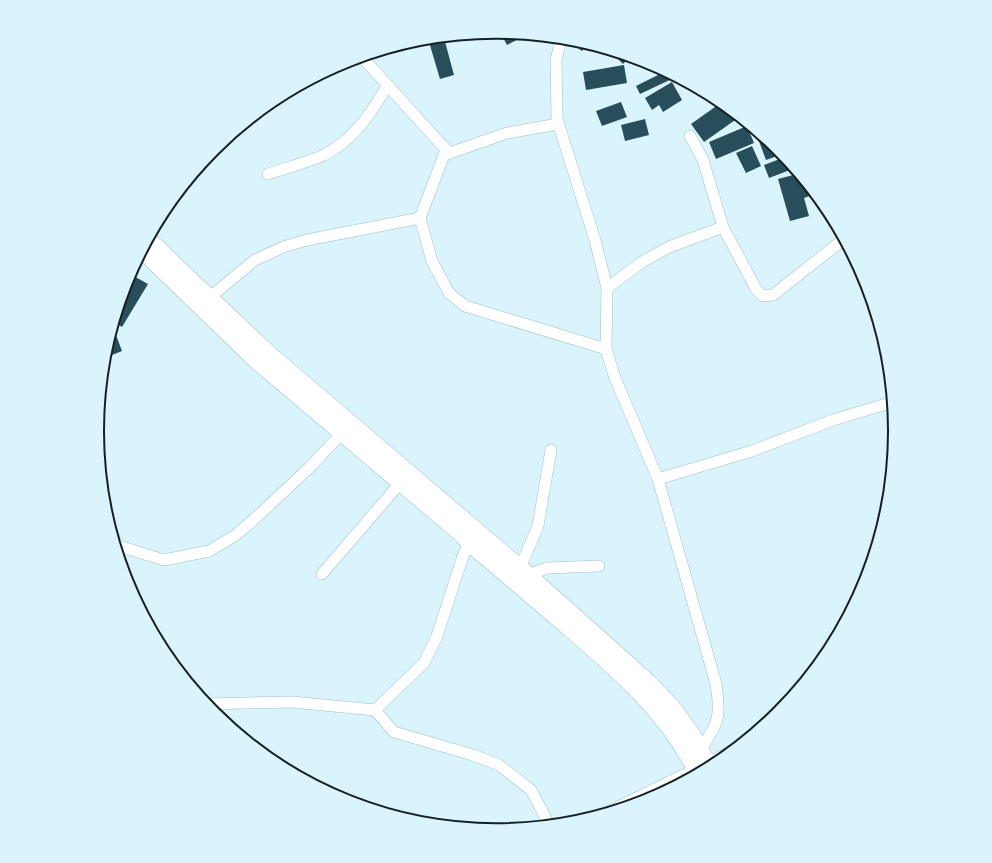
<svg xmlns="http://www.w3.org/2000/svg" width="992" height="863" font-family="'Public Sans',sans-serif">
<rect width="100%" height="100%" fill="#daf4fd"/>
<!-- building -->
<g fill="#274e5a">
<path d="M500,32L526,35L507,45Z"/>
<path d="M444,38L454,75L440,79L429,42Z"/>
<path d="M571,39L574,40L587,44L582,51L570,42Z"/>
<path d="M621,54L630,57L623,64L617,58Z"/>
<path d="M624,65L627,83L586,90L583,72Z"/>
<path d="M666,71L676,77L640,94L636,86Z"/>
<path d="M672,82L682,100L663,112L659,105L652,110L645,98Z"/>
<path d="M621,102L627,117L602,126L596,111Z"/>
<path d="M722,102L738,118L704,142L691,124Z"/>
<path d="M645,119L649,135L625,141L621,125Z"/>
<path d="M747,126L754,143L716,159L709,142Z"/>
<path d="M761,134L779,149L783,154L766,160L757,136Z"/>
<path d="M752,146L761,166L746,173L736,153Z"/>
<path d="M785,157L790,170L769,178L764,165Z"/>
<path d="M796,170L815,194L804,198L809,216L790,221L778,179L797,174Z"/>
<path d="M130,274L148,284L122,327L114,322Z"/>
<path d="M113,327L122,351L107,357L105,351Z"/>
</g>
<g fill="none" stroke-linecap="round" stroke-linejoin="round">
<!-- street casing -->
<g stroke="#a4bdc6" stroke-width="12">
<g id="street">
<path d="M564,39L560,44L556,60L557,119L595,240L607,288L606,349L615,378L658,479L716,684C721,716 719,722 701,749"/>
<path d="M362,57L449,153"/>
<path d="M558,124L507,133L444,155L420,218L432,261L449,293L465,306L606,349"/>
<path d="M690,136L703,160L723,227L756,289L763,296L773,295L844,239"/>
<path d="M268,174C286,168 306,163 324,155C354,140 371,113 388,85"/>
<path d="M607,288L642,262L669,247L723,227"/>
<path d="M209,298L255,260L283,247L307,240L420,218"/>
<path d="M658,479L752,451L833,420L893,402"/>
<path d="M113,537L119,546L164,560L209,551L236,535L262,512L310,467L343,432"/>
<path d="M520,568L538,526L551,450"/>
<path d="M322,574L401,482"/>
<path d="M528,575L547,568L599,566"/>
<path d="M205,704L292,702L375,710L424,663L437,636L463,556L469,543"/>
<path d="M375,710L394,732L473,755L499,765L531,790L550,826"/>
<path d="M604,814L736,749"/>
</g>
</g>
<!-- primary casing -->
<g stroke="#a4bdc6" stroke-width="18">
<g id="primary">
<path d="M148,239L184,274L270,355L520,568L650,684L674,710L694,738L710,768"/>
<path d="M142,250L257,361L464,536L469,543C502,570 534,598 566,625C617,669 669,713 698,774"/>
</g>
</g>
<!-- street -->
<use href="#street" stroke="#fff" stroke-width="11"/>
<!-- primary -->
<use href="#primary" stroke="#fff" stroke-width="17"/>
</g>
<!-- crop -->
<path d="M0 0H992V863H0ZM104 431a392 392 0 1 1 784 0a392 392 0 1 1-784 0Z" fill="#daf4fd" fill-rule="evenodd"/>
<path fill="none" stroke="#162023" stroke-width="2" d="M104 431a392 392 0 1 1 784 0a392 392 0 1 1-784 0Z"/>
</svg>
